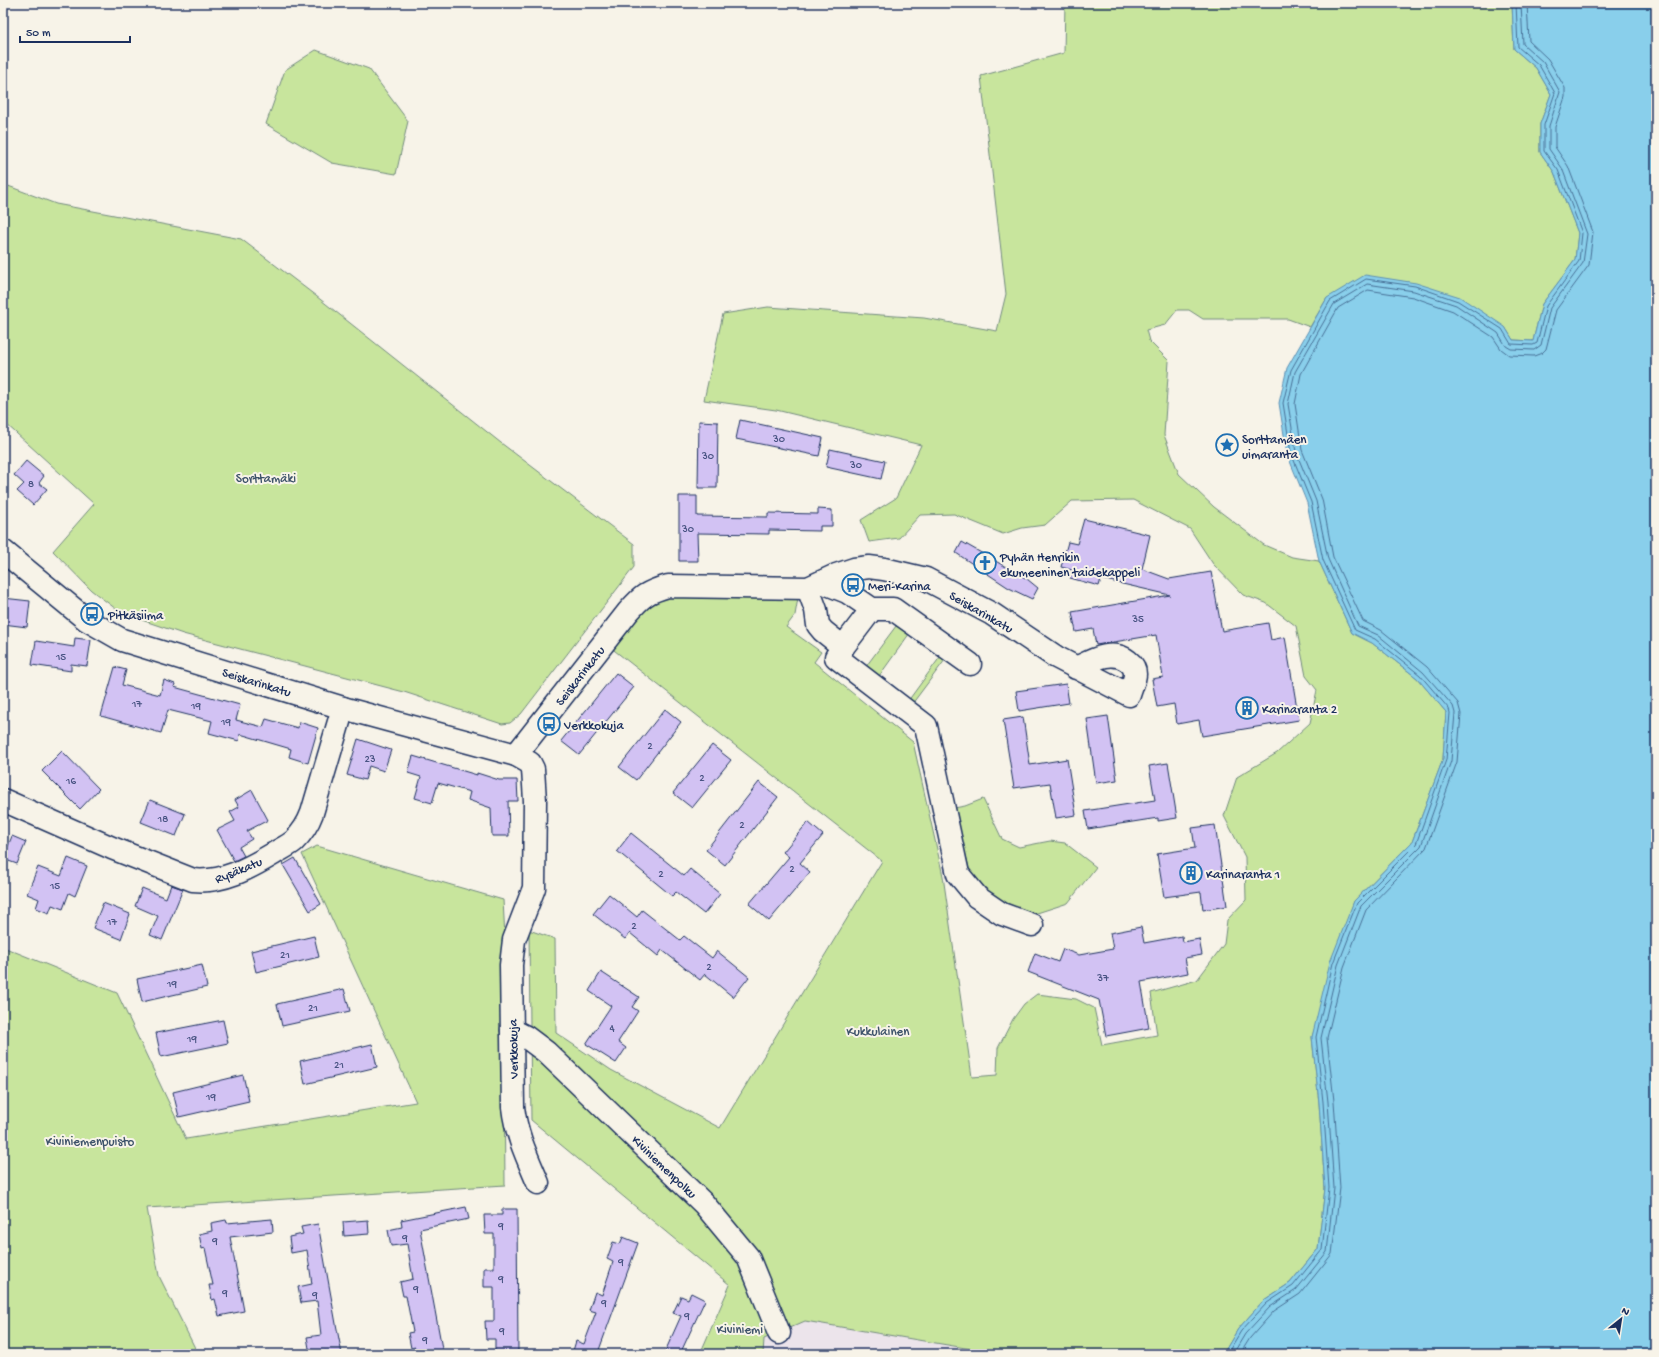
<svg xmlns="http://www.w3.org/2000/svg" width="1659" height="1357" font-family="'Gochi Hand',sans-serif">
<rect width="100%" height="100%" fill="#f7f3e8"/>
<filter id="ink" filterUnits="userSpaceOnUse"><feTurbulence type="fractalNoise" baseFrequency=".025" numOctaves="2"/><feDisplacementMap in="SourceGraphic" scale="8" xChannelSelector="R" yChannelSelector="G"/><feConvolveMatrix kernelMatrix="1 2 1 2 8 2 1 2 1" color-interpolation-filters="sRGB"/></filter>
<g filter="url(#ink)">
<!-- built -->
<path fill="#ece4eb" d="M805,1321L1001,1354H763L764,1339Z"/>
<!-- green -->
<g fill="#c8e59d" stroke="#728a7e">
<path d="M1065,3H1512L1514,49L1536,68L1551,94L1540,124V152L1554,172L1578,233L1575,260L1542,304L1533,341L1513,340L1505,327L1327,298L1310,327L1288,319H1203L1189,310H1177L1165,325L1146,330L1149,341L1169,361L1164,435L1179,474L1214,507L1264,545L1292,557L1319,561L1352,633L1372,643L1417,678L1446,712L1443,759L1412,842L1354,901L1312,1037L1319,1103L1325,1188L1318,1249L1290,1283L1264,1300L1238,1329L1223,1354H1001L805,1321L764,1339L763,1354H700L730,1285L531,1120L529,930L555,939L556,1033L611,1070L720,1128L882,861L610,647L644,607L667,597H672L798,598L795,615L786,627L821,652L814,662L913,742L943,876L972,1077L997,1075L998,1048L1013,1019L1024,1004L1037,994L1076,999L1094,1008L1102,1045L1157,1035L1151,993L1197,980L1224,944L1227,920L1246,900L1245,857L1224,816L1237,777L1277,753L1310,723L1317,690L1306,676L1296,626L1266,603L1243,595L1213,564L1190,529L1133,500L1072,501L1045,525L1022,528L1003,534L954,514L920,515L899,538L869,542L861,520L896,498L921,445L776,410L704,400L723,314L768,307L924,318L997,331L1006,294L981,76L1064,53Z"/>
<path d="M316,50L369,69L408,121L396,174L332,163L266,124L285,70Z"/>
<path d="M3,184L56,204L241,239L316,296L501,443L634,544V567L521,714L510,723L502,724L404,692L183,634L133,617L116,609L91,590L53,551L94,504L5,423L3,425Z"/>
<path d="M899,622L912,630L877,679L864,669Z"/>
<path d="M943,653L948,656L912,704L908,701Z"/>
<path d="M983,799L1002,839L1019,847L1050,841L1065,843L1096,867L1068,903L1034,914L997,900L970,872L954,808L965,806Z"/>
<path d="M317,846L503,900L505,937L503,955L505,1185L147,1208L159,1276L198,1354H3V947L117,993L186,1139L416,1102L302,854Z"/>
</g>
<!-- water -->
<path fill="#89cfeb" stroke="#5d8fb3" d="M1512,3H1656V1354H1223L1238,1329L1264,1300L1290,1283L1318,1249L1325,1188L1319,1103L1312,1037L1330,962L1354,901L1412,842L1443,759L1446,712L1417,678L1372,643L1352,633L1319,561L1307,503L1287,454L1279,403L1287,368L1327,298L1365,275L1416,283L1460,297L1505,327L1513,340L1533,341L1542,304L1575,260L1578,233L1554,172L1540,152V124L1551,94L1536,68L1514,49Z"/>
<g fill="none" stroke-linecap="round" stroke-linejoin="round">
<!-- shore -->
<g stroke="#476f96" stroke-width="1">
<path d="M1227,1354L1241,1331L1267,1303L1293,1286L1322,1250L1329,1188L1323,1102L1316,1037L1333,963L1357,903L1416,844L1446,760L1450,713L1449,709L1420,675L1375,639L1355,630L1323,560L1311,502L1291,453L1283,403L1291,370L1330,301L1366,279L1415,286L1458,301L1502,329L1511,344L1533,345L1537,343L1546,306L1579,261L1582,233L1558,170L1544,151V125L1555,93L1539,65L1518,47L1516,3"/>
<path d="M1233,1354L1245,1334L1270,1307L1296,1290L1327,1252L1334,1188L1328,1102L1321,1038L1338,965L1361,906L1421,846L1451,761L1455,713L1453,706L1423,672L1378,635L1358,626L1328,559L1316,501L1296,452L1288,404L1295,372L1334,304L1367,284L1414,291L1456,305L1498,333L1506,346L1511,349L1534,350L1541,345L1550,308L1583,263L1587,234L1562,168L1549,149V126L1560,92L1543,62L1523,44L1521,3"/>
<path d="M1240,1354L1250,1338L1274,1311L1300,1294L1332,1254L1340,1188L1334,1101L1327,1038L1344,967L1366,910L1426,848L1457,762L1461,714L1458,703L1427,667L1381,630L1363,621L1333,557L1322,499L1302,450L1295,404L1301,374L1338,308L1368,290L1413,297L1453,311L1493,337L1501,349L1509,355L1534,356L1542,353L1546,349L1556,310L1589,265L1593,232L1568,166L1555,147V127L1565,97V88L1548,59L1529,41L1527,3"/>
</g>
</g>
<!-- building -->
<g fill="#d2c2f3" stroke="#1b2f5e">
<path d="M740,420L823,438L819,456L736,439Z"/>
<path d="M699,421L718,422L717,488H698Z"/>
<path d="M830,449L885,461L881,479L826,467Z"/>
<path d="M26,461L44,476L39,483L47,489L33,505L17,491L24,484L14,475Z"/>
<path d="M679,496H697V516L768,517V513L818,514V509L832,510V526H820V531L769,530V534L697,533L698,561H679Z"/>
<path d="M1084,519L1150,535L1142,569L1169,579L1211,572L1222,631L1268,623L1271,640L1285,637L1299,720L1202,736L1199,720L1177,724L1174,704L1157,707L1152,679L1163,677L1156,635L1096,645L1093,629L1076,632L1072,612L1170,595L1101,579L1099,586L1070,578L1072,570L1061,567L1068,542L1077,544Z"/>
<path d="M962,542L1027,579L1038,588L1032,599L1009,588L956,553Z"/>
<path d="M3,598L30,601L27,627L3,624Z"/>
<path d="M75,638L91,640L87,666L71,664V671L32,665L36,641L74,647Z"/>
<path d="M115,667L126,670L122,685L160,695L164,680L175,684L174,687L240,705L236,720L263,727L266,719L298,728L299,722L318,728L308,763L289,757L291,749L240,734L239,741L209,733L212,721L168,710L161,733L101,716Z"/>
<path d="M616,673L634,687L579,755L561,741Z"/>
<path d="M1066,684L1069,703L1019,711L1016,691Z"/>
<path d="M665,709L681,722L636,780L619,767Z"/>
<path d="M1108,716L1117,780L1096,783L1087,719Z"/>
<path d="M1023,717L1030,765L1067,759L1076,815L1056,818L1050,783L1014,788L1003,720Z"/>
<path d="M358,739L391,750L384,771L369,766L365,780L347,775Z"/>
<path d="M712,745L731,760L692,808L673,793Z"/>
<path d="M62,751L99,789L80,809L42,771Z"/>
<path d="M413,756L477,775V773L499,780H517L518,801H508L509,836H492L491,808L468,800L470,792L438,783L432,803L415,798L421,777L408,773Z"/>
<path d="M1168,763L1177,818L1158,821V818L1088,829L1085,811L1155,800L1149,766Z"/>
<path d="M759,782L778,797L725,865L706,850Z"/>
<path d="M252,790L268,820L247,831L252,839L239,847L244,856L234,861L217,830L235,821L230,812L239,807L235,800Z"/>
<path d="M150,800L185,814L176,836L141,822Z"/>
<path d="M808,822L823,835L800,863L810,872L769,921L749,904L789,857L783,852Z"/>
<path d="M1215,825L1227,906L1203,910L1201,892L1164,897L1157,854L1195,848L1192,828Z"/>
<path d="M631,833L684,876L690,869L720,894L704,914L676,892L672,896L617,851Z"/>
<path d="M12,836L26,842L17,864L3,859Z"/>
<path d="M68,858L87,866L75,896L69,893L63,909L52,905L49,913L36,908L39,899L27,894L38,867L61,876Z"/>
<path d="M295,858L321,904L310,911L283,865Z"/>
<path d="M171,885L183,889L162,940L150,935L158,916L135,906L142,888L166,898Z"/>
<path d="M609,894L637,917L642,910L680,940L684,936L712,958L717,951L749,977L733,997L705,974L700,980L662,950L658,956L630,933L625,939L593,914Z"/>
<path d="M103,903L130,914L121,939L93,928Z"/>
<path d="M1141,927L1144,943L1182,936L1183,942L1199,939L1202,955L1185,958L1188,973L1141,982L1149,1028L1106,1036L1099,1000L1028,972L1035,953L1058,962L1063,949L1079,955L1113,949L1110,933Z"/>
<path d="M314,936L319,957L256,972L251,951Z"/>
<path d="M202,965L207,987L142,1002L137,979Z"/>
<path d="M601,972L639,997L632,1007L638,1011L618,1042L626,1048L616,1063L586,1044L611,1006L589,991Z"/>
<path d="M344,989L350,1011L282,1026L277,1004Z"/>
<path d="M223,1020L228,1043L161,1057L156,1033Z"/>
<path d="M372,1044L377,1067L305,1084L300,1061Z"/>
<path d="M243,1075L249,1101L179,1117L173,1092Z"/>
<path d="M466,1207L469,1219L420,1229L443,1354H416L415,1347L411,1348L408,1333L413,1332L406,1296H403L400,1282L413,1279L407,1244L391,1246L388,1230L402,1227L401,1220Z"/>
<path d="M502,1209H517L518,1354H495V1339H486L485,1321H494V1287H484V1268H494V1234H485L484,1215H502Z"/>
<path d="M272,1219L273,1232L230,1237L244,1311L219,1316L215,1299L212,1300L209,1285H213L205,1248L202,1249L199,1234L212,1231L211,1223L226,1220L227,1223Z"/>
<path d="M368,1220L369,1234L344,1236L343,1222Z"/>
<path d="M318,1224L336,1324L342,1354H327L326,1351L310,1354L307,1337L321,1335L317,1301L301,1303L298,1287L312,1284L307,1250L291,1253L289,1237L303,1234L301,1227Z"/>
<path d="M623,1237L638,1243L599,1350L607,1354H572L576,1341L584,1344L596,1312L589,1310L595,1292L602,1295L613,1262L607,1259L613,1242L620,1244Z"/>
<path d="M691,1293L705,1300L680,1354H664L681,1316L673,1313L681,1296L688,1299Z"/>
</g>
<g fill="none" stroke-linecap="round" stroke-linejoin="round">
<!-- minor casing -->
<g stroke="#1b2f5e" stroke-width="25">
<g id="minor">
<path d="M3,551L87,620L122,640L343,708L516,755L628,612C642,596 647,592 668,586L808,588L836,575L854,569L869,567L884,569L926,579L992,614L1056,657L1129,695C1131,688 1135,680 1135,674C1135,668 1132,664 1128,661C1112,648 1091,661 1076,668"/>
<path d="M822,582L847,592L872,609H893L970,664"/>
<path d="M808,588L816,610L818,625L823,631L843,647L872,609"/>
<path d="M843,647L836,657L926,726L958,874L977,897L1002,914L1032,925"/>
<path d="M516,755L530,763L533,769L535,801L534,888L514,940L511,965L513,1107C516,1134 527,1157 538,1183"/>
<path d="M3,800L112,848L193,880C222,883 248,869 273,854C279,850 288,846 294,841C302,833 308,824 312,813L343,708"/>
<path d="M512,1030L526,1037L546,1052L570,1075L704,1204L748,1257L779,1333"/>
</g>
</g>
<!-- minor -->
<use href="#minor" stroke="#f7f3e8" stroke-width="22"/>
</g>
</g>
<!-- icons -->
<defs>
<g id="sight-ring" transform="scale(1.15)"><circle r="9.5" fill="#f7f3e8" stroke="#1f6fb2" stroke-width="1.5"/><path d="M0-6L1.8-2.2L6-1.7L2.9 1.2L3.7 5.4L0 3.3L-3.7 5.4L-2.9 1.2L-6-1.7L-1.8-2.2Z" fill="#1f6fb2"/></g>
<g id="church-ring" transform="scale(1.15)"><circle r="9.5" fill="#f7f3e8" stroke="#1f6fb2" stroke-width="1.5"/><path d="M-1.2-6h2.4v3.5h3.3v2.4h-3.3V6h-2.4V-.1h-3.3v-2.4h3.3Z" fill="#1f6fb2"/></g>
<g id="bus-ring" transform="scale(1.15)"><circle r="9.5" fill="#f7f3e8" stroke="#1f6fb2" stroke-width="1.5"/><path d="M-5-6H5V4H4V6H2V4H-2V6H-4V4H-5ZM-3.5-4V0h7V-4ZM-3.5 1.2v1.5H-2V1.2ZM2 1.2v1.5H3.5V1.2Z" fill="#1f6fb2"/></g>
<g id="building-ring" transform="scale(1.15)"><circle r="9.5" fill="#f7f3e8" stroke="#1f6fb2" stroke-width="1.5"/><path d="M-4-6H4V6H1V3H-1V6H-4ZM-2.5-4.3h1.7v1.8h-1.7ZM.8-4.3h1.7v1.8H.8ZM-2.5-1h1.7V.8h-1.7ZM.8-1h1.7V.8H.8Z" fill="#1f6fb2"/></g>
</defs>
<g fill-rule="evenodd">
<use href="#sight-ring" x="1227" y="445"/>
<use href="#church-ring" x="985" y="563"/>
<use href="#bus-ring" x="853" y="585"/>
<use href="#bus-ring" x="92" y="614"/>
<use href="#building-ring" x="1247" y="708"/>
<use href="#bus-ring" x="549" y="724"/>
<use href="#building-ring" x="1191" y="873"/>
</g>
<g text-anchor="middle" stroke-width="4" stroke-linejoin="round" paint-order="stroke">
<!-- number labels -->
<g font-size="11" fill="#495483">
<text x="779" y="442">30</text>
<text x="708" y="459">30</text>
<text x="856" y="468">30</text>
<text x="31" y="487">8</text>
<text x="688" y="532">30</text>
<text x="1138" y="622">35</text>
<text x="61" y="660">15</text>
<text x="137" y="707">17</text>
<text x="196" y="709">19</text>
<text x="226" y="725">19</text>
<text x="650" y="749">2</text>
<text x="370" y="762">23</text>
<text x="702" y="781">2</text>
<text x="71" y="784">16</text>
<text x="163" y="822">18</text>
<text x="742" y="828">2</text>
<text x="792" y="872">2</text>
<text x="661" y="877">2</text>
<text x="55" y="889">15</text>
<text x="112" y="925">17</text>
<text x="634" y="929">2</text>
<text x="285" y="958">21</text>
<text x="709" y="970">2</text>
<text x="1103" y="981">37</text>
<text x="172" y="987">19</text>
<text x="313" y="1011">21</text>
<text x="612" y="1031">4</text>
<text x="192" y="1042">19</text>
<text x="339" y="1068">21</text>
<text x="211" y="1100">19</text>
<text x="501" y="1229">9</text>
<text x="405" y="1241">9</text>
<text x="215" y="1244">9</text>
<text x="621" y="1265">9</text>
<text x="501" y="1282">9</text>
<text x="416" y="1292">9</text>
<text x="225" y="1296">9</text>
<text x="315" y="1298">9</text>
<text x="604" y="1306">9</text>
<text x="687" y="1319">9</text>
<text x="502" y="1334">9</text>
<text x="425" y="1343">9</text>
</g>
<!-- poi labels -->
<g font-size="13" fill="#1b2f5e" stroke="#f7f3e8" text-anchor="start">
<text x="1242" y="443">Sorttamäen<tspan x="1242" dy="15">uimaranta</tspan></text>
<text x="1000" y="561">Pyhän Henrikin<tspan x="1000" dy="15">ekumeeninen taidekappeli</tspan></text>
<text x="868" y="590">Meri-Karina</text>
<text x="108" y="619">Pitkäsiima</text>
<text x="1262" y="713">Karinaranta 2</text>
<text x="564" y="729">Verkkokuja</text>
<text x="1206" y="878">Karinaranta 1</text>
</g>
<!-- park labels -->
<g font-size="13" fill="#3e536b" stroke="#f7f3e8">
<text x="266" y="482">Sorttamäki</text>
<text x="878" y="1035">Kukkulainen</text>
<text x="90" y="1145">Kiviniemenpuisto</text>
<text x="740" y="1333">Kiviniemi</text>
</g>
<!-- street labels -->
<g font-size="13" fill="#1b2f5e" stroke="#f7f3e8">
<text transform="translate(982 611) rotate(30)" y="5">Seiskarinkatu</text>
<text transform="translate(579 675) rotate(-52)" y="5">Seiskarinkatu</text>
<text transform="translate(257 681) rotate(17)" y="5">Seiskarinkatu</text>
<text transform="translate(238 869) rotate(-22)" y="5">Rysäkatu</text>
<text transform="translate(512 1049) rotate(-91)" y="5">Verkkokuja</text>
<text transform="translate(665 1166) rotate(44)" y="5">Kiviniemenpolku</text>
</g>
</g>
<!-- margin -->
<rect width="1659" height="1357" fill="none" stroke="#f7f3e8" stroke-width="16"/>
<rect x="8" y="8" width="1643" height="1341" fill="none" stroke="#1b2f5e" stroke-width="1.5" filter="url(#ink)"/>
<!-- north arrow -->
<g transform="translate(1621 1319) rotate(30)" stroke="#f7f3e8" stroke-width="3" paint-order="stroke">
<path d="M0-3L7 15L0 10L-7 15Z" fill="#1b2f5e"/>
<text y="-6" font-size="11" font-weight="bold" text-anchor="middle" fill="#1b2f5e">N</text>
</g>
<!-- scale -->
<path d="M20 36v6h110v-6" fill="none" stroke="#1b2f5e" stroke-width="2"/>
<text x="26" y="36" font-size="12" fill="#1b2f5e" stroke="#f7f3e8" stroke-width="3" paint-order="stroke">50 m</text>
</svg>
